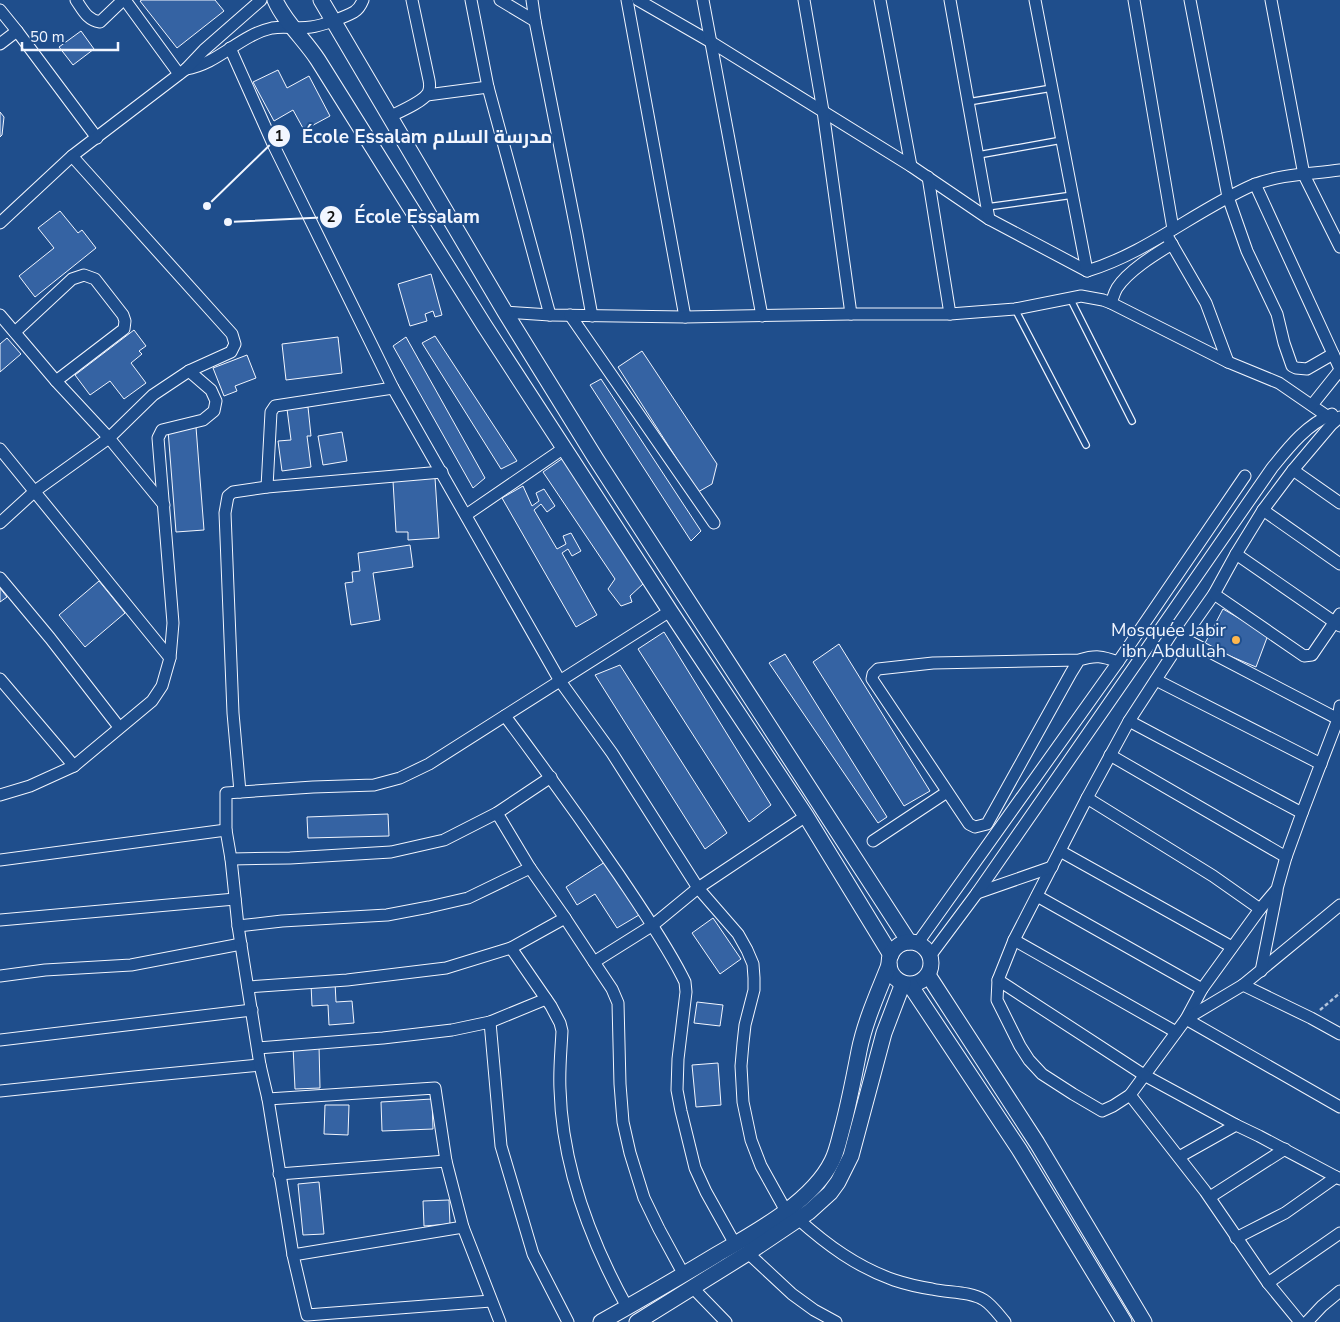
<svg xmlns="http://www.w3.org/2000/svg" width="1340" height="1322" font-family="'Nunito Sans',Cairo,sans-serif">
<rect width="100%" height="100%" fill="#1f4e8c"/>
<!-- building -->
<g fill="#3563a3" stroke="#f2f6ff">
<path d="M142,0H215L224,11L177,48L140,1Z"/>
<path d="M81,31L94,49L73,65L59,47Z"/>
<path d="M278,70L287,88L309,76L330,116L304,130L293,110L274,121L253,82Z"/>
<path d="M0,112L4,117L2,135L0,137Z"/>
<path d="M60,211L78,233L82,230L96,248L35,297L19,276L54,248L38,228Z"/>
<path d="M431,274L442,315L435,317L433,311L425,314L427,321L410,326L398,284Z"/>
<path d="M134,330L146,346L139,351L142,354L131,363L146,383L124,399L110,381L90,395L75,375Z"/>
<path d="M435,336L517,461L501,469L422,343Z"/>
<path d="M338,337L342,373L286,380L282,344Z"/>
<path d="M406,337L485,478L473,488L393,346Z"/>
<path d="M7,338L21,354L0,372V344Z"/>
<path d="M642,351L717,464L712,484L698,492L618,367Z"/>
<path d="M247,355L256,378L235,386L237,391L224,396L213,368Z"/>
<path d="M601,379L701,531L691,541L590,385Z"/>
<path d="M308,407L311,436H307L311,467L282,471L278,441L291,440L287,409Z"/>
<path d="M196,427L204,530L176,532L168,430Z"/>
<path d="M342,432L347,461L323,465L318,436Z"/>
<path d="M563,458L644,583L630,596L632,602L621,606L608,589L615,579L543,472Z"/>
<path d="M435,478L439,538L408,540V532H396L393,481Z"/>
<path d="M523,486L532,506L539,501L536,493L544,489L555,506L547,512L541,504L534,510L557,549L566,544L563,536L571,533L581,551L572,556L568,549L562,553L597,615L576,627L502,498Z"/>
<path d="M410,545L413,567L373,573L380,620L351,625L345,583L353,582L352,572L360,571L358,553Z"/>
<path d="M99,581L125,613L85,647L59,615Z"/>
<path d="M0,588L7,597L0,602Z"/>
<path d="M1223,609L1268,635L1256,667L1204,645Z"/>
<path d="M664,632L771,805L749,822L638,649Z"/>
<path d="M839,644L930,791L904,806L813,662Z"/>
<path d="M785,654L887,817L878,823L769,663Z"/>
<path d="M620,665L727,833L705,849L595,675Z"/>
<path d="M388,814L389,836L308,838L307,817Z"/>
<path d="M605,862L639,915L617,928L595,894L577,905L566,887Z"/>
<path d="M713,918L741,959L720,974L692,933Z"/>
<path d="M335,982L336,1002L352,1001L354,1023L329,1025L328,1005L312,1006L311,984Z"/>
<path d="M697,1002L723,1005L720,1026L694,1023Z"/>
<path d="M319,1045L320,1088L295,1089L293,1046Z"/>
<path d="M718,1063L721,1105L696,1107L692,1065Z"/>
<path d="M432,1099L433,1129L382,1131L381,1102Z"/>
<path d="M325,1105H349L348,1135L324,1134Z"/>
<path d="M319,1182L324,1234L303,1235L298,1184Z"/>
<path d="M449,1200L450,1224L424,1226L423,1201Z"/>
</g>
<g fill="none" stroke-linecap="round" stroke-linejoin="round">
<!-- service casing -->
<g stroke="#f2f6ff" stroke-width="8">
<g id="service">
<path d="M968,102L1052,88"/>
<path d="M978,155L1062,140"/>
<path d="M987,207L1073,195"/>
<path d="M1070,298L1132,421"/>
<path d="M1015,309L1086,445"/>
</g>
</g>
<!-- minor casing -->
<g stroke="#f2f6ff" stroke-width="13">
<g id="minor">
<path d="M76,0C83,10 87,20 100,22L123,0"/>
<path d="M125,0L179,74"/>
<path d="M471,0L488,87L550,315"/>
<path d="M500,0L535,21"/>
<path d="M532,0L535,21L577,234L592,316"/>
<path d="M627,0L685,317"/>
<path d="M638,0L711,42L911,166L989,219L1087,271C1147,253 1196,210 1253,185C1280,174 1312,174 1340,170"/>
<path d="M703,0L762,316"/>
<path d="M804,0L823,111L851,314"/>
<path d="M880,0L911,166"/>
<path d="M950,0L989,219"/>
<path d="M1035,0L1087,271"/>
<path d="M1134,0L1173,229"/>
<path d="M1190,0L1228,197L1247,251L1277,314L1284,343L1292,366L1296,368L1307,369L1333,354"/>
<path d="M1271,0L1304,175L1340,247"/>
<path d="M0,10L17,31L97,138"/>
<path d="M0,44L17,31"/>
<path d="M230,48L273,144L393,388L560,681L612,753L698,888L738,934L747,950L753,964L754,978V990L745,1025L743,1043L741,1066L743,1102L751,1140L761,1166L786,1211"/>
<path d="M186,69C218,64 240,35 272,28C285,26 298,29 311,27C321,26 345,17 354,12C359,9 361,5 363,0"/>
<path d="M427,95L488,87"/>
<path d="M389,117C399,112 423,102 428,93C430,89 430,85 429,80L412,0"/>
<path d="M928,177L950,314"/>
<path d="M1255,184L1340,369"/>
<path d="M0,223L72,156L186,69L204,50L261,0"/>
<path d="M1166,234L1206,303L1228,362"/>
<path d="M1111,303C1113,298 1114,293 1117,288C1128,271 1154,255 1172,244"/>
<path d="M505,312L550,315L685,317L851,314H950L1015,309L1081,296L1103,300L1111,303L1228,362L1279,383L1327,416"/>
<path d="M0,315L56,381L109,438L164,505"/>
<path d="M570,315L714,523"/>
<path d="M15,332L72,279L84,275L95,279L123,315L125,321L124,329L56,381"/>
<path d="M1312,405L1340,370"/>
<path d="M1340,417L1331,425L1293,470L1263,510L1236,554L1214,594L1183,638L1129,721L1087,798L1014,940L998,980L997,1000L1020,1046L1029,1060L1042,1074L1073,1094L1102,1111L1113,1106L1130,1095L1186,1019L1202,989L1260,909L1277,889L1286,857L1302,813L1338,719L1340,706"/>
<path d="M0,449L170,658"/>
<path d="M1293,470L1340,503"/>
<path d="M267,487L271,412L275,406L393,388"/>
<path d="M1263,510L1340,564"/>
<path d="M466,515L564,448"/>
<path d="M0,523L35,491L109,438L153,395L189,371"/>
<path d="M1236,554L1340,626"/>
<path d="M0,578L50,638L119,727"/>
<path d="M1214,594L1304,656L1312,655L1340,614"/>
<path d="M1183,638L1338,719"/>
<path d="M1079,660L1071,673L987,824L975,827L969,824L872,679L873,674L878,669L933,663L1079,660C1096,655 1102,656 1118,662"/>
<path d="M0,679L74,766"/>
<path d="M1156,680L1321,764"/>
<path d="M505,716C544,768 582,821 619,875C641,908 664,941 682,976L685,982L686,992L678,1059L677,1090L681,1111L695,1168L706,1192L735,1244"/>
<path d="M1129,721L1302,813"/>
<path d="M1110,755L1286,857"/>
<path d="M240,792L233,713L225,513L228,496L233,492L267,487L442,472"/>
<path d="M0,795L30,786L74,766L152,701L162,686L170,658L173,623L158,438L162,430L203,420L214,411L216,401L211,390L189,371L231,352L235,344L232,334L72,156"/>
<path d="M1087,798L1213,876L1260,909"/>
<path d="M873,841L947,792"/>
<path d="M1060,851L1232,947"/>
<path d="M231,859L290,858L391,852L444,840L497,813L551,777"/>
<path d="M0,860L226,830"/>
<path d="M977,893L1052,867"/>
<path d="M1037,896L1202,989"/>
<path d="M1340,905L1243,985L1186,1019L1340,1107"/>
<path d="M565,918L594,962"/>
<path d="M0,920L235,899"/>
<path d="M238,926L282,921L387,915L429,907L468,898L530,868"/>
<path d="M1014,940L1176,1032"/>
<path d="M917,944L1118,662L1245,476"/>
<path d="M511,948L551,1006L560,1023L562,1031C561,1051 559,1070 560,1089C562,1166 590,1240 627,1307"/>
<path d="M930,956L977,893L1272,468C1289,447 1306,425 1332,414"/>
<path d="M1261,971L1277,891"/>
<path d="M0,976L45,970L131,965L241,944"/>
<path d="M998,980L1144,1075L1236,1125L1259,1136L1340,1179"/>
<path d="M1243,985L1311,1018L1340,1034"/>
<path d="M248,987L347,980L446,968L511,948L565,918L530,868L497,813"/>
<path d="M490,1022L501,1146L533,1254L568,1322"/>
<path d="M0,1040L252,1010"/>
<path d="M258,1048L383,1038L452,1030L490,1022L546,999"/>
<path d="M0,1091L134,1077L260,1065"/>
<path d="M1130,1095L1205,1191L1268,1283L1300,1322"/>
<path d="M268,1099L435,1088L446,1161L463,1227L500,1322"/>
<path d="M1179,1157L1236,1125"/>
<path d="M279,1174L446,1161"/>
<path d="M1210,1197L1285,1149"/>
<path d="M798,1219C827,1245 857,1267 894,1280C906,1284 919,1287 932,1289C948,1293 969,1291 984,1300C992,1305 999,1315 1005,1322"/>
<path d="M463,1227L293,1255L268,1099L260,1065L238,926L231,859L226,830V793L313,787L374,785L400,778L429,764L670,611"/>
<path d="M1236,1238L1285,1213L1336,1177"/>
<path d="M748,1253L792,1294L814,1310L836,1322"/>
<path d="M293,1255L307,1315L491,1301"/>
<path d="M684,1275L659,1229L644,1198L630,1153L623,1122L620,1084L618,1003L612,989L594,962L653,925L698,888L806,816"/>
<path d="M1268,1283L1340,1233"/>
<path d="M692,1287L726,1322"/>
<path d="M1307,1322L1322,1306L1340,1291"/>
</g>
</g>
<!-- tertiary casing -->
<g stroke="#f2f6ff" stroke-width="17">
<g id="tertiary">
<path d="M275,0C284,21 305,40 318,60L484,325L670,611L806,816L891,955"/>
<path d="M321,0L505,312L596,459L909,942"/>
<circle cx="910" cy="963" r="21"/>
<path d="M928,975L1037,1143L1144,1322"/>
<path d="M910,985L1019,1149L1124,1322"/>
<path d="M601,1322C640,1300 678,1278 716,1255C754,1233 812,1202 832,1161C837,1151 839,1140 842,1129C849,1103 854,1077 859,1051C865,1021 878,993 889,965"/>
<path d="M637,1322L748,1253L809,1212L830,1193L838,1182L851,1156L884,1033L903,983"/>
</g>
</g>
<!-- path -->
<path stroke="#b3c4dc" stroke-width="2.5" stroke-dasharray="4 2.5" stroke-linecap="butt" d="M1320,1010L1340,993"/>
<!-- service -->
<use href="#service" stroke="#1f4e8c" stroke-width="5.5"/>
<!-- minor -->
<use href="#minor" stroke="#1f4e8c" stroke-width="11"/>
<!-- tertiary -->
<use href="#tertiary" stroke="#1f4e8c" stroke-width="15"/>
</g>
<!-- markers -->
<circle fill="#ffb74d" stroke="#1f4e8c" stroke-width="2" cx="1236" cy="640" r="5"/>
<g text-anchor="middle" stroke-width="4" stroke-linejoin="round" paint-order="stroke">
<!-- poi labels -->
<g font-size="18" fill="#f2f6ff" stroke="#1f4e8c" text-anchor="end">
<text x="1226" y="636">Mosquée Jabir<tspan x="1226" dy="21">ibn Abdullah</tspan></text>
</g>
</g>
<!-- callouts -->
<path fill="none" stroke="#f2f6ff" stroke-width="2" d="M207 206L279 136M228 222L331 217"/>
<g fill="#f2f6ff" stroke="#1f4e8c" stroke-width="2">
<circle cx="207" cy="206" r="5"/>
<circle cx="228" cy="222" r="5"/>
<circle cx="279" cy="136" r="12"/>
<circle cx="331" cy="217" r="12"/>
</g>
<g font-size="15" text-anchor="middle" font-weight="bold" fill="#111">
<text x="279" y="141">1</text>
<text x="331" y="222">2</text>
</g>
<g font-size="19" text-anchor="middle" font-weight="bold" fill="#f2f6ff" stroke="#1f4e8c" stroke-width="4" stroke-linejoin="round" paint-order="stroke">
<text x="427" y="143">École Essalam مدرسة السلام</text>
<text x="417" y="223">École Essalam</text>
</g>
<!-- scale -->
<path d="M22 42v8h96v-8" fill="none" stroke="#f2f6ff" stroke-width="2.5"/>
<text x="30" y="42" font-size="15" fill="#f2f6ff" stroke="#1f4e8c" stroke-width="4" paint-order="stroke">50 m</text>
</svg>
